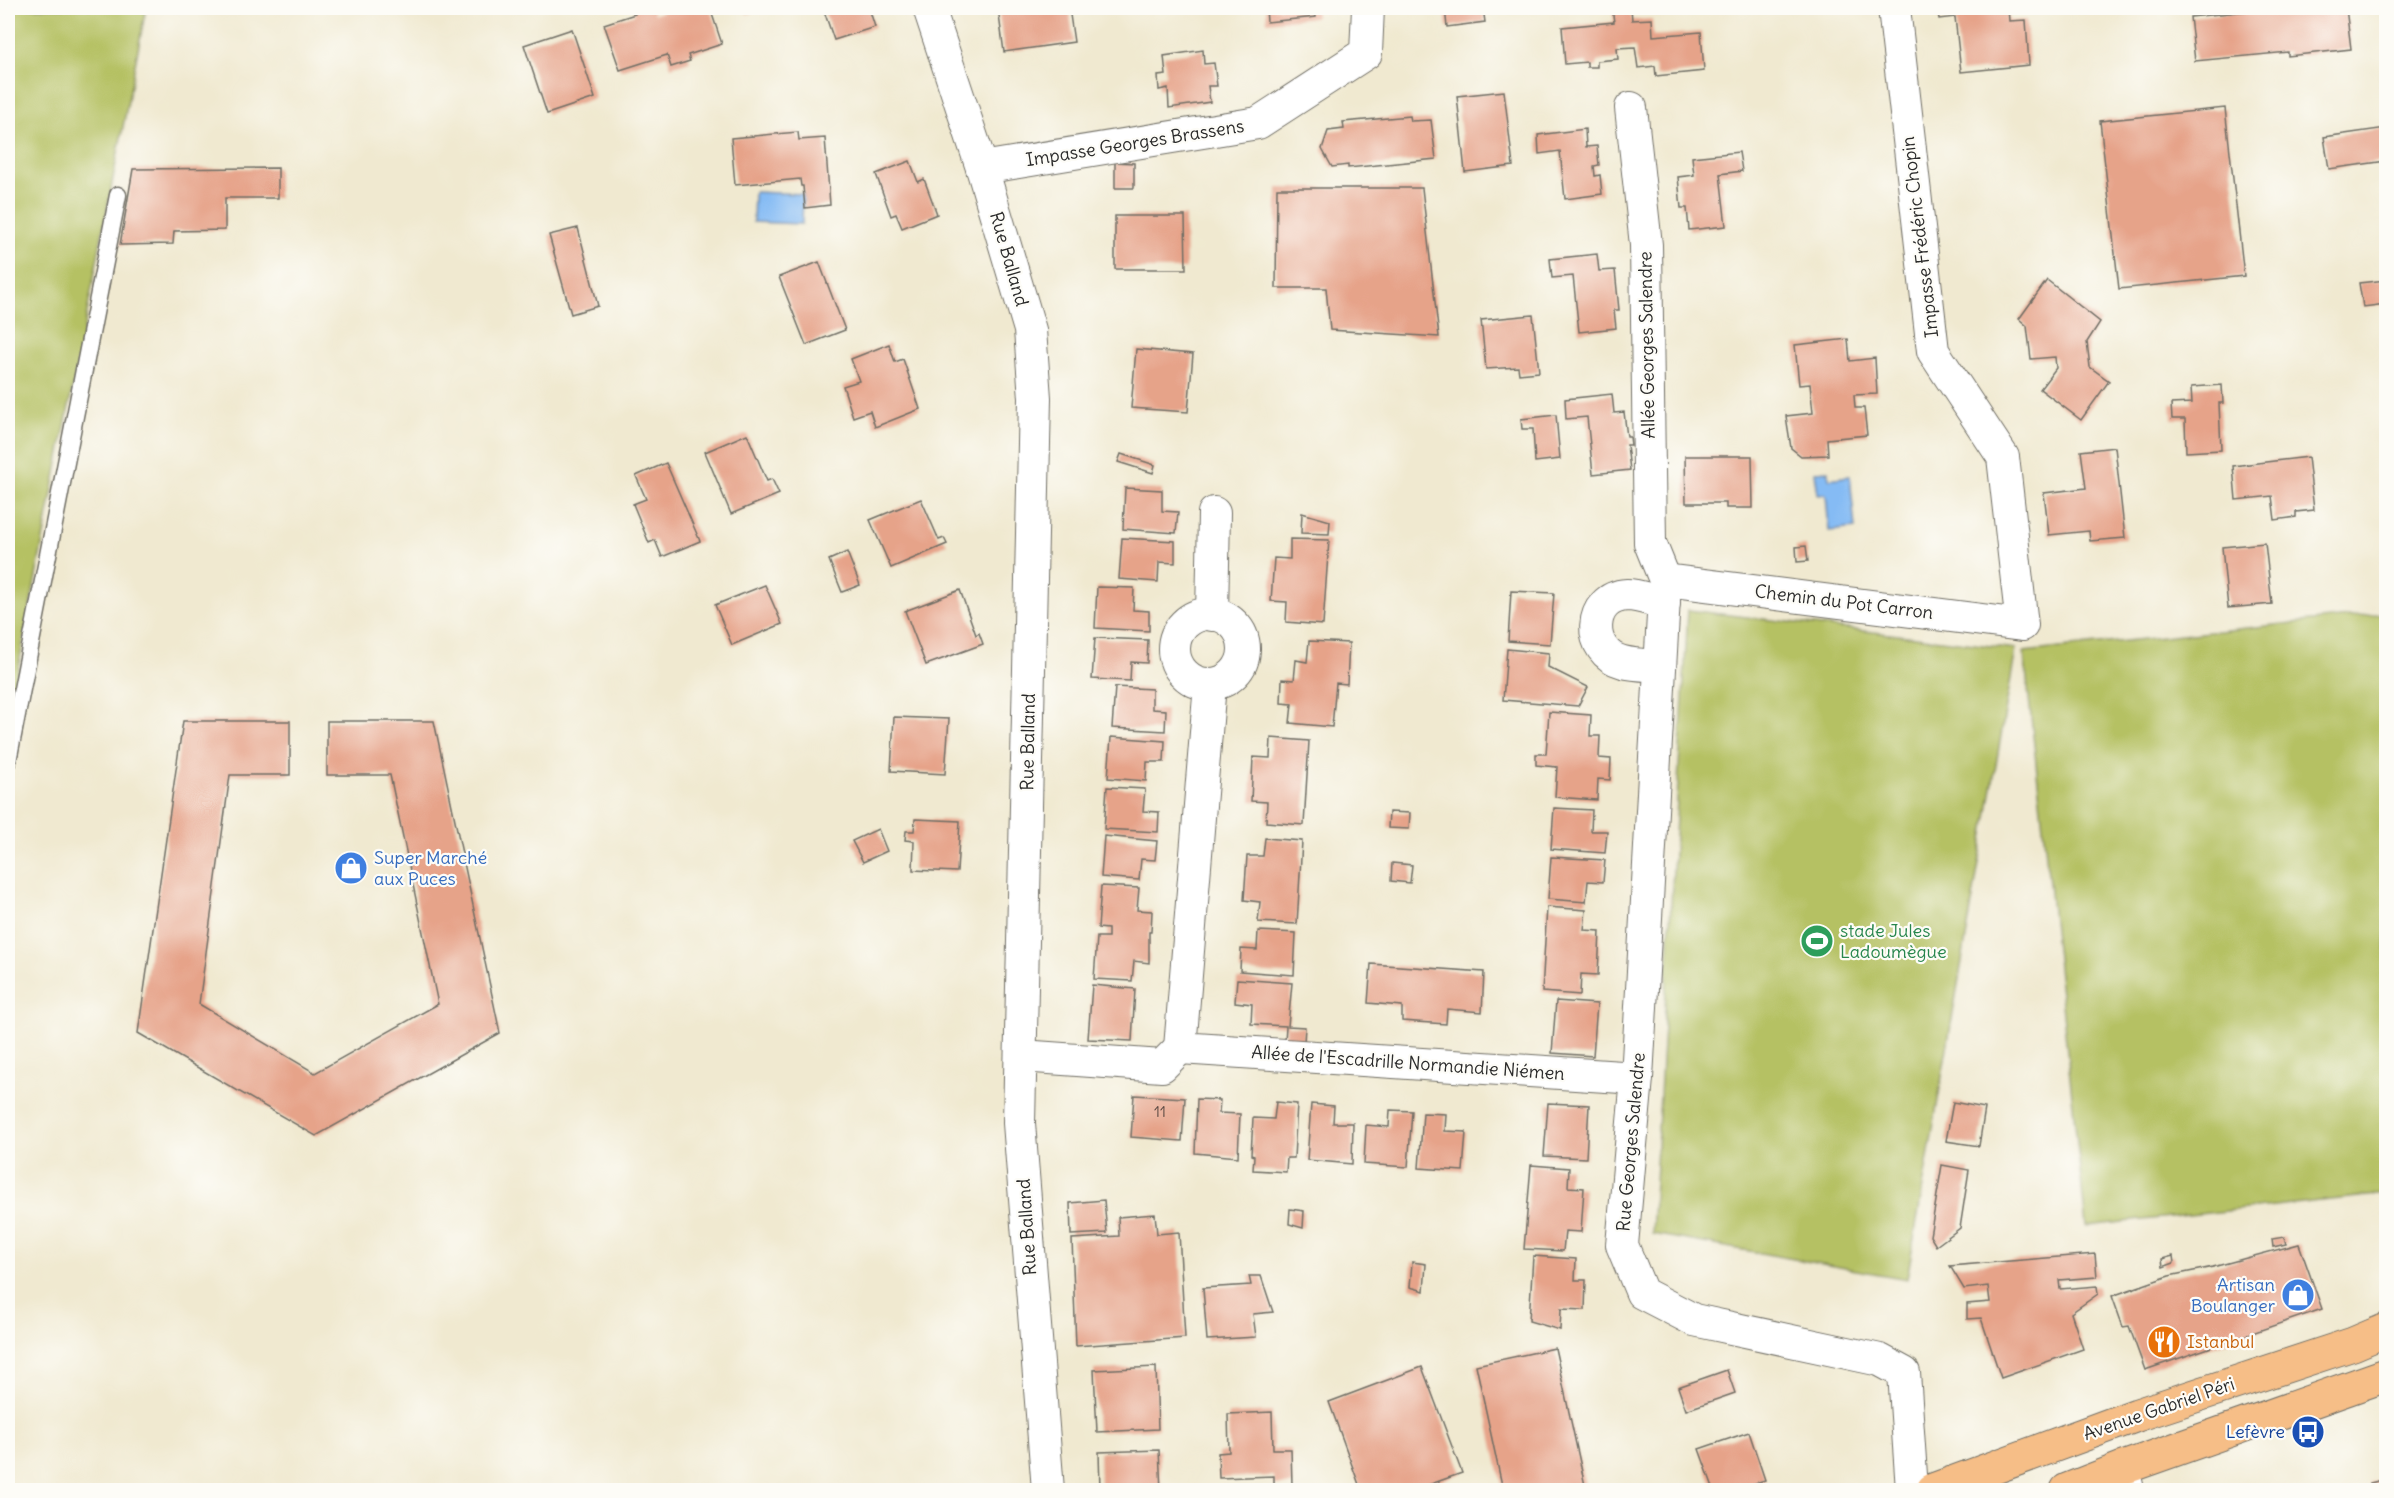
<svg xmlns="http://www.w3.org/2000/svg" width="2394" height="1498" font-family="Delius,sans-serif">
<rect width="100%" height="100%" fill="#fdfcf7"/>
<filter id="ink" filterUnits="userSpaceOnUse"><feTurbulence type="fractalNoise" baseFrequency=".0167" numOctaves="2"/><feDisplacementMap in="SourceGraphic" scale="12" xChannelSelector="R" yChannelSelector="G"/><feConvolveMatrix kernelMatrix="1 2 1 2 8 2 1 2 1" color-interpolation-filters="sRGB"/></filter>
<filter id="wash" filterUnits="userSpaceOnUse"><feTurbulence type="fractalNoise" baseFrequency=".008" numOctaves="4" result="noise"/><feDisplacementMap in="SourceGraphic" scale="24" xChannelSelector="R" yChannelSelector="G"/><feGaussianBlur stdDeviation="1.35" result="paint"/><feColorMatrix in="noise" values="0 0 0 0 0 0 0 0 0 0 0 0 0 0 0 0 0 1.4 0 .05"/><feComposite in="paint" operator="in"/></filter>
<g filter="url(#wash)">
<rect width="100%" height="100%" fill="#f0e9d0"/>
<!-- green -->
<g fill="#b5c163" stroke="#707647" stroke-width="1.5">
<path d="M8,8H146L8,721Z"/>
<path d="M1688,610L2016,649L1907,1279L1652,1234Z"/>
<path d="M2386,613V1194L2086,1226L2024,652Z"/>
</g>
<!-- water -->
<g fill="#85bbf4" stroke="#587390" stroke-width="1.5">
<path d="M754,192L803,194L802,224L753,222Z"/>
<path d="M1828,471L1829,479L1850,476L1855,528L1829,531L1826,494L1818,495L1815,472Z"/>
</g>
<g id="blocks">
<!-- building -->
<g fill="#e6a389">
<path d="M639,8H652L654,14L674,8H690V10L710,8L722,44L688,55L690,61L671,67L667,55L620,70L604,24L635,14L633,9Z"/>
<path d="M745,8H768L747,14Z"/>
<path d="M823,8H869L875,27L834,40Z"/>
<path d="M998,8H1069L1074,42L1004,52Z"/>
<path d="M1266,8H1315L1316,17L1267,22Z"/>
<path d="M1445,8H1483L1485,22L1447,27Z"/>
<path d="M1612,8H1631L1632,20L1652,19L1653,36L1701,32L1704,71L1656,76L1655,66L1638,68L1635,47L1617,48L1618,59L1597,61V67H1587V62L1565,64L1562,27L1614,22Z"/>
<path d="M1937,8H2008L2009,21L2026,20L2029,65L1961,72L1955,17L1939,19Z"/>
<path d="M2279,8H2346L2351,49L2288,56V52L2195,61L2190,17Z"/>
<path d="M572,29L595,98L547,114L524,45Z"/>
<path d="M1203,50L1204,64L1214,63L1217,86H1208L1210,102L1169,108L1168,88L1159,90L1158,76L1166,75L1164,56Z"/>
<path d="M2386,69V80H2382L2381,70Z"/>
<path d="M1504,91L1513,166L1465,172L1457,96Z"/>
<path d="M2225,108L2244,276L2119,289L2100,121Z"/>
<path d="M1410,116L1411,121L1431,120L1436,159L1348,168V165L1332,167L1322,149L1328,131L1344,129L1343,122Z"/>
<path d="M2386,128V161L2329,169L2324,137Z"/>
<path d="M1585,129L1586,147L1597,146L1599,165L1594,166L1595,176L1600,175L1602,194L1565,199L1560,151L1539,154L1538,135Z"/>
<path d="M798,132L799,140L825,138L830,205L805,208L803,186H801L800,179L735,185L731,138Z"/>
<path d="M1739,152L1742,171L1720,174L1726,226L1689,230L1687,208H1681L1678,177L1694,175L1692,157Z"/>
<path d="M910,161L918,182L924,179L937,214L902,228L896,214L891,216L876,174Z"/>
<path d="M1115,162L1134,163V188H1115Z"/>
<path d="M278,168V198H225V230L174,231L173,244L120,245L133,169Z"/>
<path d="M1277,188H1422L1439,337L1330,330L1326,288H1276Z"/>
<path d="M1115,216H1185L1186,269H1115Z"/>
<path d="M578,228L598,306L571,314L549,235Z"/>
<path d="M1597,254L1599,271L1615,270L1619,310H1614L1616,328L1579,332L1573,276L1552,278L1550,259Z"/>
<path d="M819,262L845,330L806,345L779,277Z"/>
<path d="M2047,280L2100,322L2087,342L2090,367L2109,381L2081,420L2040,389L2056,368L2055,357L2031,359L2027,326L2019,319Z"/>
<path d="M2386,280V304L2363,307L2359,283Z"/>
<path d="M1533,315L1539,372L1519,374L1518,367L1486,369L1481,320Z"/>
<path d="M1848,339L1850,361L1875,358L1877,394L1854,395L1855,408H1864L1867,435L1827,439L1828,455L1801,456L1791,448L1786,416L1813,413L1810,384L1799,385L1795,345Z"/>
<path d="M889,344L895,362L903,359L920,409L875,427L870,411L853,417L843,386L859,381L851,359Z"/>
<path d="M1136,349L1193,354L1188,412L1131,408Z"/>
<path d="M2222,385L2223,403H2219L2221,450L2186,452L2185,419H2172L2171,404L2192,403L2191,387Z"/>
<path d="M1612,394L1614,413L1624,412L1627,437H1630L1631,445H1627L1630,470L1593,474L1587,417L1566,419L1565,399Z"/>
<path d="M1556,415L1560,459L1535,462L1533,429H1522L1521,419Z"/>
<path d="M747,434L767,481L772,479L779,494L731,514L705,452Z"/>
<path d="M2115,447L2125,538L2090,541L2089,531L2049,535L2044,493L2086,488L2081,451Z"/>
<path d="M1121,454L1155,465L1153,473L1118,462Z"/>
<path d="M1685,456H1752L1753,508H1726V503H1686Z"/>
<path d="M2308,457L2314,510L2296,512V517L2275,520L2272,496L2236,500L2233,466Z"/>
<path d="M666,463L700,541L662,557L655,540L649,543L633,504L646,499L636,476Z"/>
<path d="M1125,488L1162,490V511L1178,512L1176,533L1123,529Z"/>
<path d="M921,499L939,540L944,538L947,544L891,568L870,520Z"/>
<path d="M1302,513L1330,521L1329,534L1301,533Z"/>
<path d="M1122,538L1175,541V563L1159,562L1158,582L1119,579Z"/>
<path d="M1290,539L1329,540L1323,625L1286,622L1287,602L1271,601L1274,558L1290,559Z"/>
<path d="M2265,543L2272,604L2228,608L2222,547Z"/>
<path d="M1806,546L1808,561L1797,562L1796,547Z"/>
<path d="M847,552L860,585L842,592L829,560Z"/>
<path d="M765,585L782,624L732,645L715,605Z"/>
<path d="M1097,587L1134,588L1133,610L1149,611V631L1095,628Z"/>
<path d="M960,590L976,635L979,633L983,644L926,665L905,611Z"/>
<path d="M1511,591L1554,593L1550,644L1508,641Z"/>
<path d="M1095,638L1148,640L1147,663L1131,662L1130,681L1092,679Z"/>
<path d="M1309,641L1349,643L1347,684L1336,683L1332,727L1290,723L1292,704L1281,703L1282,679L1294,680L1296,660L1307,662Z"/>
<path d="M1507,649L1549,653L1548,667L1588,687L1578,706L1503,700Z"/>
<path d="M1115,687L1152,689V709L1166,710L1165,731L1112,728Z"/>
<path d="M1549,712L1591,715L1590,736H1600L1599,758L1611,759L1610,780L1598,779L1597,800L1555,797L1557,767L1536,765V754H1546Z"/>
<path d="M894,717L949,719L945,774L891,771Z"/>
<path d="M183,721H290V775H230L199,1004L315,1073L438,1004L390,775H327V721H434L500,1033L316,1136L138,1033Z"/>
<path d="M1111,737L1165,741L1164,762H1147L1146,781L1108,778Z"/>
<path d="M1271,738L1309,741L1304,825L1266,822L1267,802L1251,801L1253,757L1270,758Z"/>
<path d="M1107,787L1145,789L1143,811L1159,812L1158,832L1104,829Z"/>
<path d="M1554,808L1592,810L1591,831H1607L1605,853L1551,849Z"/>
<path d="M1389,812L1410,813L1409,829L1388,828Z"/>
<path d="M915,819L960,821L957,872L913,870L914,841L905,840L906,831H914Z"/>
<path d="M878,829L887,851L863,862L852,841Z"/>
<path d="M1104,836L1157,841L1155,860L1141,859L1139,880L1101,877Z"/>
<path d="M1265,838L1302,841L1297,924L1258,922L1260,902L1244,900L1247,856H1263Z"/>
<path d="M1551,857L1605,860L1603,882L1588,881L1586,902L1548,899Z"/>
<path d="M1392,863L1412,865L1410,883L1391,881Z"/>
<path d="M1101,886L1139,888L1137,910L1152,911L1151,932H1149V963L1134,961L1132,981L1094,979L1097,937H1108V929L1098,928Z"/>
<path d="M1547,907L1586,910L1584,930L1600,931L1598,975L1581,974L1580,995L1542,992Z"/>
<path d="M1258,931L1296,933L1294,975L1240,971L1241,949L1257,950Z"/>
<path d="M1371,964L1484,972L1482,1012L1447,1009L1446,1024L1402,1021V1006L1368,1003Z"/>
<path d="M1237,979L1292,983L1288,1026L1305,1027L1304,1042L1285,1041L1286,1026L1251,1024L1252,1004L1235,1002Z"/>
<path d="M1092,985L1135,989L1132,1041L1088,1039Z"/>
<path d="M1556,1001L1597,1004L1593,1056L1552,1053Z"/>
<path d="M1134,1095L1185,1098L1182,1141L1131,1137Z"/>
<path d="M1197,1099L1220,1100L1219,1113L1240,1114L1238,1157L1195,1153Z"/>
<path d="M1276,1102L1297,1104L1294,1158H1287L1286,1172L1253,1170L1254,1156L1251,1155L1253,1118L1274,1119Z"/>
<path d="M1953,1102L1985,1108L1979,1146L1946,1141Z"/>
<path d="M1548,1103L1589,1105L1586,1158L1544,1156Z"/>
<path d="M1311,1104L1334,1106L1333,1123H1353L1352,1164L1307,1160Z"/>
<path d="M1390,1110L1412,1111L1408,1167L1364,1164L1366,1125L1389,1127Z"/>
<path d="M1423,1113L1446,1114L1445,1131L1466,1132L1463,1171L1419,1168Z"/>
<path d="M1531,1165L1569,1168L1568,1187L1584,1188L1581,1232L1565,1231L1563,1251L1524,1249Z"/>
<path d="M1942,1165L1969,1170L1960,1228L1936,1246L1930,1236Z"/>
<path d="M1104,1200L1107,1233L1071,1235L1070,1203Z"/>
<path d="M1290,1209L1304,1211L1303,1228L1289,1224Z"/>
<path d="M1155,1214L1157,1234L1179,1232L1185,1338L1076,1346L1072,1239L1119,1236L1118,1217Z"/>
<path d="M2284,1237L2286,1244L2273,1247L2272,1239Z"/>
<path d="M2299,1244L2322,1309L2145,1370L2129,1326L2123,1327L2112,1296L2169,1276L2213,1267Z"/>
<path d="M2095,1254L2097,1277L2059,1280L2060,1289L2097,1286L2098,1294L2071,1313L2083,1349L2001,1378L1981,1318L1967,1319V1304L1990,1302L1988,1286L1964,1289L1950,1266Z"/>
<path d="M1533,1256L1576,1259L1575,1280H1586L1585,1310L1561,1309L1560,1330L1529,1321Z"/>
<path d="M2173,1256L2174,1263L2163,1267L2162,1259Z"/>
<path d="M1412,1262L1426,1264L1424,1291L1410,1287Z"/>
<path d="M1249,1276H1261L1273,1312L1253,1314L1256,1337L1207,1340L1203,1288L1251,1285Z"/>
<path d="M1555,1348L1586,1490H1503L1476,1365Z"/>
<path d="M1156,1367L1158,1429L1097,1432L1094,1370Z"/>
<path d="M1422,1367L1462,1473L1414,1490H1361L1329,1402Z"/>
<path d="M1727,1370L1735,1393L1686,1410L1678,1387Z"/>
<path d="M1272,1412L1273,1449H1291L1292,1485H1274V1476L1219,1478L1218,1453L1229,1452L1228,1414Z"/>
<path d="M1749,1432L1765,1480L1733,1490H1714L1699,1449Z"/>
<path d="M1159,1450L1161,1490H1100L1099,1452Z"/>
<path d="M2386,1479V1490H2372L2370,1483Z"/>
</g>
</g>
</g>
<g filter="url(#ink)">
<use href="#blocks" fill-opacity="0" stroke="#706e65" stroke-width="1.5"/>
<g fill="none" stroke-linecap="round" stroke-linejoin="round">
<!-- lane casing -->
<g stroke="#706e65" stroke-width="19">
<path id="lane" d="M8,761L118,195"/>
</g>
<!-- street casing -->
<g stroke="#706e65" stroke-width="34">
<g id="street">
<path d="M929,8L982,168L1030,330L1035,398L1019,1123L1048,1490"/>
<path d="M1631,108L1646,245L1650,543L1665,580L1637,1078L1622,1245L1642,1293L1694,1320L1880,1360L1904,1373L1912,1490"/>
<path d="M982,168L1258,123L1366,53L1368,8"/>
<path d="M1665,580L2022,625L2003,457L1933,351L1894,8"/>
<circle cx="1209" cy="649" r="35"/>
<path d="M1212,615L1214,513"/>
<path d="M1660,666C1648,665 1635,665 1623,662C1586,653 1587,597 1627,595C1639,595 1653,601 1664,603"/>
<path d="M1210,684L1180,1048L1637,1078"/>
<path d="M1021,1056L1162,1066L1180,1048"/>
<path d="M2123,1468L2128,1490"/>
</g>
</g>
<!-- primary casing -->
<g stroke="#706e65" stroke-width="35">
<g id="primary">
<path d="M1933,1490L2137,1415L2353,1344L2386,1330"/>
<path d="M2067,1490L2123,1468L2386,1375"/>
</g>
</g>
<!-- lane -->
<use href="#lane" stroke="#fff" stroke-width="16"/>
<!-- street -->
<use href="#street" stroke="#fff" stroke-width="32"/>
<!-- primary -->
<use href="#primary" stroke="#f6be87" stroke-width="33"/>
</g>
</g>
<!-- icons -->
<defs>
<g id="shop-disc" transform="scale(1.725)"><circle r="9.5" fill="#3f7fe0" stroke="#fdfcf7"/><path d="M-5-2.5h2.3a2.7 3.5 0 0 1 5.4 0H5L5.5 6h-11ZM-1.5-2.5h3a1.5 2.3 0 0 0-3 0Z" fill="#fff"/></g>
<g id="stadium-disc" transform="scale(1.725)"><circle r="9.5" fill="#2e9e5b" stroke="#fdfcf7"/><path d="M0-5a6.5 5 0 1 0 0 10a6.5 5 0 1 0 0-10ZM-3.5-1.8h7v3.6h-7Z" fill="#fff"/></g>
<g id="restaurant-disc" transform="scale(1.725)"><circle r="9.5" fill="#e8710a" stroke="#fdfcf7"/><path d="M-5-6h1v4h1v-4h1v4h1v-4h1v5L-1.5 .5V6h-2V.5L-5-1ZM5-6V6H3V1.5H1.5Q1.5-4 5-6Z" fill="#fff"/></g>
<g id="bus-disc" transform="scale(1.725)"><circle r="9.5" fill="#1a4fb4" stroke="#fdfcf7"/><path d="M-5-6H5V4H4V6H2V4H-2V6H-4V4H-5ZM-3.5-4V0h7V-4ZM-3.5 1.2v1.5H-2V1.2ZM2 1.2v1.5H3.5V1.2Z" fill="#fff"/></g>
</defs>
<g fill-rule="evenodd">
<use href="#shop-disc" x="351" y="868"/>
<use href="#stadium-disc" x="1817" y="941"/>
<use href="#shop-disc" x="2298" y="1295"/>
<use href="#restaurant-disc" x="2164" y="1342"/>
<use href="#bus-disc" x="2308" y="1432"/>
</g>
<g text-anchor="middle" stroke-width="4.5" stroke-linejoin="round" paint-order="stroke">
<!-- number labels -->
<g font-size="15" fill="#5a4942">
<text x="1160" y="1117">11</text>
</g>
<!-- street labels -->
<g font-size="18" fill="#2b2b2b" stroke="#fdfcf7">
<text transform="translate(1135 143) rotate(-9)" y="6">Impasse Georges Brassens</text>
<text transform="translate(1920 237) rotate(-97)" y="6">Impasse Frédéric Chopin</text>
<text transform="translate(1009 259) rotate(74)" y="6">Rue Balland</text>
<text transform="translate(1647 345) rotate(-91)" y="6">Allée Georges Salendre</text>
<text transform="translate(1844 602) rotate(7)" y="6">Chemin du Pot Carron</text>
<text transform="translate(1028 742) rotate(-89)" y="6">Rue Balland</text>
<text transform="translate(1408 1063) rotate(4)" y="6">Allée de l'Escadrille Normandie Niémen</text>
<text transform="translate(1631 1142) rotate(-85)" y="6">Rue Georges Salendre</text>
<text transform="translate(1027 1227) rotate(-94)" y="6">Rue Balland</text>
<text transform="translate(2159 1409) rotate(-19)" y="6">Avenue Gabriel Péri</text>
</g>
<!-- shop labels -->
<g font-size="18" fill="#366cbe" stroke="#fdfcf7" text-anchor="start">
<text x="374" y="864">Super Marché<tspan x="374" dy="21">aux Puces</tspan></text>
<text x="2275" y="1291" text-anchor="end">Artisan<tspan x="2275" dy="21">Boulanger</tspan></text>
</g>
<!-- leisure labels -->
<g font-size="18" fill="#27864d" stroke="#fdfcf7" text-anchor="start">
<text x="1840" y="937">stade Jules<tspan x="1840" dy="21">Ladoumègue</tspan></text>
</g>
<!-- food labels -->
<g font-size="18" fill="#c56008" stroke="#fdfcf7" text-anchor="start">
<text x="2187" y="1348">Istanbul</text>
</g>
<!-- transit labels -->
<g font-size="18" fill="#164399" stroke="#fdfcf7" text-anchor="end">
<text x="2285" y="1438">Lefèvre</text>
</g>
</g>
<!-- margin -->
<rect width="2394" height="1498" fill="none" stroke="#fdfcf7" stroke-width="30"/>
</svg>
